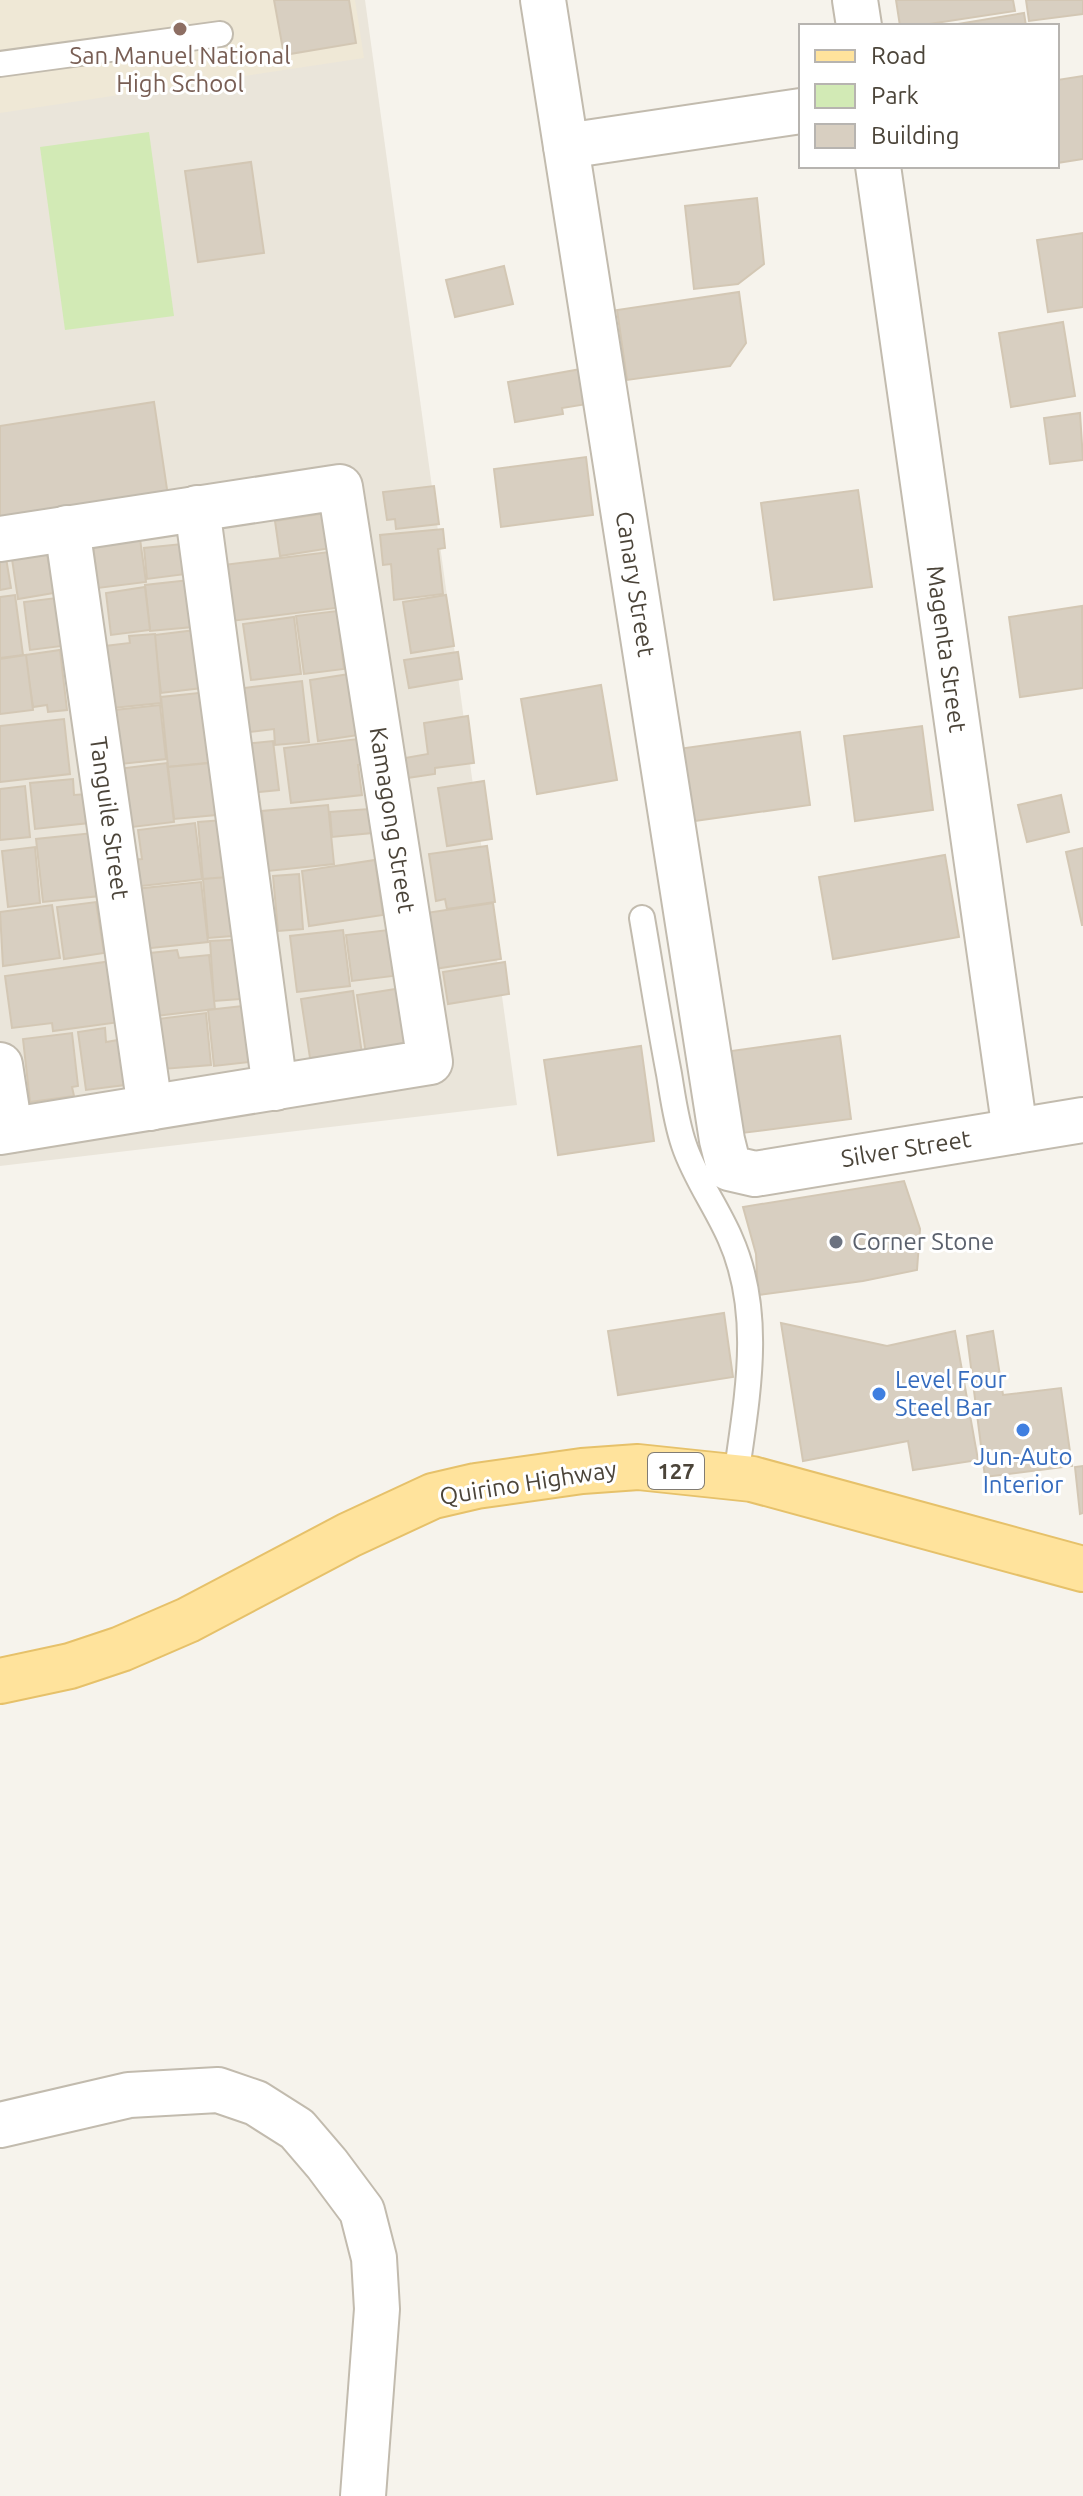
<svg xmlns="http://www.w3.org/2000/svg" width="1083" height="2496" font-family="Ubuntu,sans-serif">
<rect width="100%" height="100%" fill="#f6f3ec"/>
<!-- residential -->
<path fill="#eae5da" d="M0,0H365L517,1105L0,1166Z"/>
<!-- education -->
<path fill="#efe8d6" d="M0,0H355L364,58L0,113Z"/>
<!-- green -->
<path fill="#d2eab5" d="M149,132L174,316L65,330L40,147Z"/>
<!-- building -->
<g fill="#d8cfc1" stroke="#d3c7b4" stroke-width="2">
<path d="M274,0H349L356,43L284,55Z"/>
<path d="M896,0H1013L1015,11L916,26H900Z"/>
<path d="M1026,0H1083V14L1029,21Z"/>
<path d="M1024,13L1026,26H946Z"/>
<path d="M1083,76V159L1057,163V80Z"/>
<path d="M251,162L264,253L198,262L185,171Z"/>
<path d="M757,198L764,264L738,284L694,289L685,206Z"/>
<path d="M1083,233V307L1048,312L1037,240Z"/>
<path d="M504,266L513,304L455,317L446,280Z"/>
<path d="M739,292L746,343L730,366L627,380L617,310Z"/>
<path d="M1063,322L1075,396L1011,407L999,333Z"/>
<path d="M581,369L587,404L562,408L563,414L515,422L508,382Z"/>
<path d="M154,402L168,496L0,522V426Z"/>
<path d="M1080,413L1083,460L1050,464L1044,418Z"/>
<path d="M586,457L593,515L501,527L494,469Z"/>
<path d="M434,486L439,524L396,529L395,519L387,520L383,492Z"/>
<path d="M858,490L872,587L774,600L761,503Z"/>
<path d="M326,513L331,548L280,556L275,521Z"/>
<path d="M443,529L445,548L438,549L443,594L394,600L391,564L383,565L380,535Z"/>
<path d="M140,539L146,582L98,588L93,545Z"/>
<path d="M182,544L186,574L147,579L144,548Z"/>
<path d="M337,551L344,607L231,621L223,565Z"/>
<path d="M47,554L54,593L18,599L12,559Z"/>
<path d="M6,558L11,588L0,590V559Z"/>
<path d="M189,580L193,627L150,631L145,585Z"/>
<path d="M145,587L150,630L111,635L106,593Z"/>
<path d="M15,595L23,655L0,658V597Z"/>
<path d="M446,595L454,646L411,653L403,602Z"/>
<path d="M56,598L62,646L30,650L24,602Z"/>
<path d="M1082,606L1083,688L1020,697L1009,617Z"/>
<path d="M337,611L344,669L304,674L296,616Z"/>
<path d="M294,617L301,674L251,680L243,624Z"/>
<path d="M204,629L202,688L161,693L154,635Z"/>
<path d="M155,634L161,703L103,709L97,647L130,643L129,636Z"/>
<path d="M60,650L67,710L48,712L47,705L33,707L25,655Z"/>
<path d="M458,652L462,679L409,688L404,660Z"/>
<path d="M26,655L33,710L0,714V659Z"/>
<path d="M356,673L365,734L318,741L310,680Z"/>
<path d="M302,681L309,742L275,745L274,729L241,733L236,689Z"/>
<path d="M601,685L617,780L537,794L521,699Z"/>
<path d="M208,692L216,762L168,767L161,697Z"/>
<path d="M160,705L166,759L121,764L115,710Z"/>
<path d="M468,716L474,763L435,768V774L407,778L405,758L428,754L424,723Z"/>
<path d="M64,719L70,774L0,782V726Z"/>
<path d="M922,726L933,810L855,821L844,736Z"/>
<path d="M800,732L810,805L687,822L678,749Z"/>
<path d="M366,738L369,763L358,765L362,795L291,803L284,748Z"/>
<path d="M273,741L279,790L250,793L244,744Z"/>
<path d="M221,762L227,814L174,819L168,767Z"/>
<path d="M167,763L174,822L124,828L117,769Z"/>
<path d="M73,779L74,795L87,794L89,823L35,829L30,783Z"/>
<path d="M484,781L492,839L447,846L438,788Z"/>
<path d="M25,786L30,837L0,840V789Z"/>
<path d="M1061,795L1069,832L1027,842L1018,805Z"/>
<path d="M328,805L334,864L268,871L262,811Z"/>
<path d="M369,809L372,833L332,837L330,812Z"/>
<path d="M224,820L236,877L203,880L198,822Z"/>
<path d="M195,823L202,879L133,887L130,860L142,859L138,830Z"/>
<path d="M93,833L100,896L43,902L36,839Z"/>
<path d="M487,846L495,902L447,909L445,899L436,901L429,854Z"/>
<path d="M35,847L40,903L8,907L2,851Z"/>
<path d="M1083,848V925H1082L1066,852Z"/>
<path d="M945,855L959,937L833,959L819,877Z"/>
<path d="M375,860L383,915L309,926L302,871Z"/>
<path d="M299,874L303,929L278,931L273,876Z"/>
<path d="M240,876L245,935L208,938L203,879Z"/>
<path d="M201,882L208,942L142,949L135,889Z"/>
<path d="M96,902L104,953L64,959L57,907Z"/>
<path d="M493,903L501,959L434,969L426,913Z"/>
<path d="M52,905L60,958L3,966L0,912Z"/>
<path d="M343,930L350,986L297,992L290,936Z"/>
<path d="M388,930L393,976L352,981L346,935Z"/>
<path d="M250,939L254,998L214,1001L210,941Z"/>
<path d="M177,950L179,958L209,955L215,1009L147,1017L141,954Z"/>
<path d="M112,961L120,1022L53,1031L52,1023L12,1028L5,976Z"/>
<path d="M505,962L509,994L448,1004L443,972Z"/>
<path d="M402,988L410,1043L367,1061L357,995Z"/>
<path d="M353,991L363,1061L335,1065L333,1055L310,1058L301,999Z"/>
<path d="M251,1005L258,1061L214,1066L208,1010Z"/>
<path d="M206,1013L211,1065L163,1069L158,1019Z"/>
<path d="M105,1028L106,1042L124,1039L125,1085L86,1090L78,1032Z"/>
<path d="M72,1033L78,1086L72,1087L74,1096L30,1102L23,1039Z"/>
<path d="M840,1036L851,1119L742,1133L731,1051Z"/>
<path d="M641,1046L654,1141L558,1155L544,1060Z"/>
<path d="M904,1181L920,1229L917,1270L863,1281L758,1295L756,1254L743,1207Z"/>
<path d="M724,1313L733,1377L618,1395L608,1331Z"/>
<path d="M781,1323L887,1346L955,1331L978,1460L913,1470L908,1441L803,1461Z"/>
<path d="M993,1331L1003,1395L1061,1388L1072,1466L985,1477L967,1336Z"/>
<path d="M1083,1466V1513L1080,1514L1075,1467Z"/>
</g>
<g fill="none" stroke-linecap="round" stroke-linejoin="round">
<!-- lane casing -->
<g stroke="#c2bbae" stroke-width="28">
<g id="lane">
<path d="M0,64L220,34"/>
<path d="M642,918C651,970 659,1022 669,1074C673,1098 676,1122 684,1145C695,1178 716,1206 730,1238C764,1314 747,1397 736,1477"/>
</g>
</g>
<!-- street casing -->
<g stroke="#c2bbae" stroke-width="48">
<g id="street">
<path d="M543,0L722,1140L729,1168L755,1174L1083,1120"/>
<path d="M855,0L859,26"/>
<path d="M566,146L801,111"/>
<path d="M878,166L1015,1131"/>
<path d="M197,508L275,1088"/>
<path d="M67,528L150,1108"/>
<path d="M0,539L340,487L430,1062L0,1132"/>
<path d="M0,1065L10,1130"/>
<path d="M0,2125L129,2095L218,2090L256,2103L297,2129L327,2164L362,2211L374,2258L377,2309L363,2496"/>
</g>
</g>
<!-- primary casing -->
<g stroke="#e6c16a" stroke-width="48">
<path id="primary" d="M0,1681L70,1666L121,1649L188,1620L349,1535L433,1496L476,1486L582,1471L638,1467L752,1479L1083,1569"/>
</g>
<!-- lane -->
<use href="#lane" stroke="#fff" stroke-width="24"/>
<!-- street -->
<use href="#street" stroke="#fff" stroke-width="44"/>
<!-- primary -->
<use href="#primary" stroke="#ffe39c" stroke-width="44"/>
</g>
<!-- markers -->
<circle fill="#8d6e63" stroke="#fff" stroke-width="3" cx="180" cy="29" r="8"/>
<circle fill="#6b7280" stroke="#fff" stroke-width="3" cx="836" cy="1242" r="8"/>
<g fill="#3f7fe0" stroke="#fff" stroke-width="3">
<circle cx="879" cy="1394" r="8"/>
<circle cx="1023" cy="1430" r="8"/>
</g>
<g text-anchor="middle" stroke-width="6" stroke-linejoin="round" paint-order="stroke">
<!-- shield labels -->
<rect fill="#fff" stroke="#817c74" stroke-width="2" x="648" y="1453" width="56" height="36" rx="6"/>
<g font-size="22" font-weight="bold" fill="#4b4439">
<text x="676" y="1479">127</text>
</g>
<!-- education labels -->
<g font-size="24" fill="#785e54" stroke="#fff">
<text x="180" y="64">San Manuel National<tspan x="180" dy="28">High School</tspan></text>
</g>
<!-- street labels -->
<g font-size="24" fill="#4b4439" stroke="#fff">
<text transform="translate(635 584) rotate(81)" y="8">Canary Street</text>
<text transform="translate(946 649) rotate(82)" y="8">Magenta Street</text>
<text transform="translate(109 818) rotate(82)" y="8">Tanguile Street</text>
<text transform="translate(392 820) rotate(81)" y="8">Kamagong Street</text>
<text transform="translate(906 1149) rotate(-9)" y="8">Silver Street</text>
<text transform="translate(528 1483) rotate(-9)" y="8">Quirino Highway</text>
</g>
<!-- worship labels -->
<g font-size="24" fill="#5b616d" stroke="#fff" text-anchor="start">
<text x="852" y="1250">Corner Stone</text>
</g>
<!-- shop labels -->
<g font-size="24" fill="#366cbe" stroke="#fff" text-anchor="start">
<text x="895" y="1388">Level Four<tspan x="895" dy="28">Steel Bar</tspan></text>
<text x="1023" y="1465" text-anchor="middle">Jun-Auto<tspan x="1023" dy="28">Interior</tspan></text>
</g>
</g>
<!-- legend -->
<rect x="799" y="24" width="260" height="144" fill="#ffffff" stroke="#b7b4b0" stroke-width="2"/>
<rect x="815" y="50" width="40" height="12" fill="#ffe39c" stroke="#b7b4b0" stroke-width="2"/>
<text x="871" y="64" font-size="24" fill="#4b4439">Road</text>
<rect x="815" y="84" width="40" height="24" fill="#d2eab5" stroke="#b7b4b0" stroke-width="2"/>
<text x="871" y="104" font-size="24" fill="#4b4439">Park</text>
<rect x="815" y="124" width="40" height="24" fill="#d8cfc1" stroke="#b7b4b0" stroke-width="2"/>
<text x="871" y="144" font-size="24" fill="#4b4439">Building</text>
</svg>
